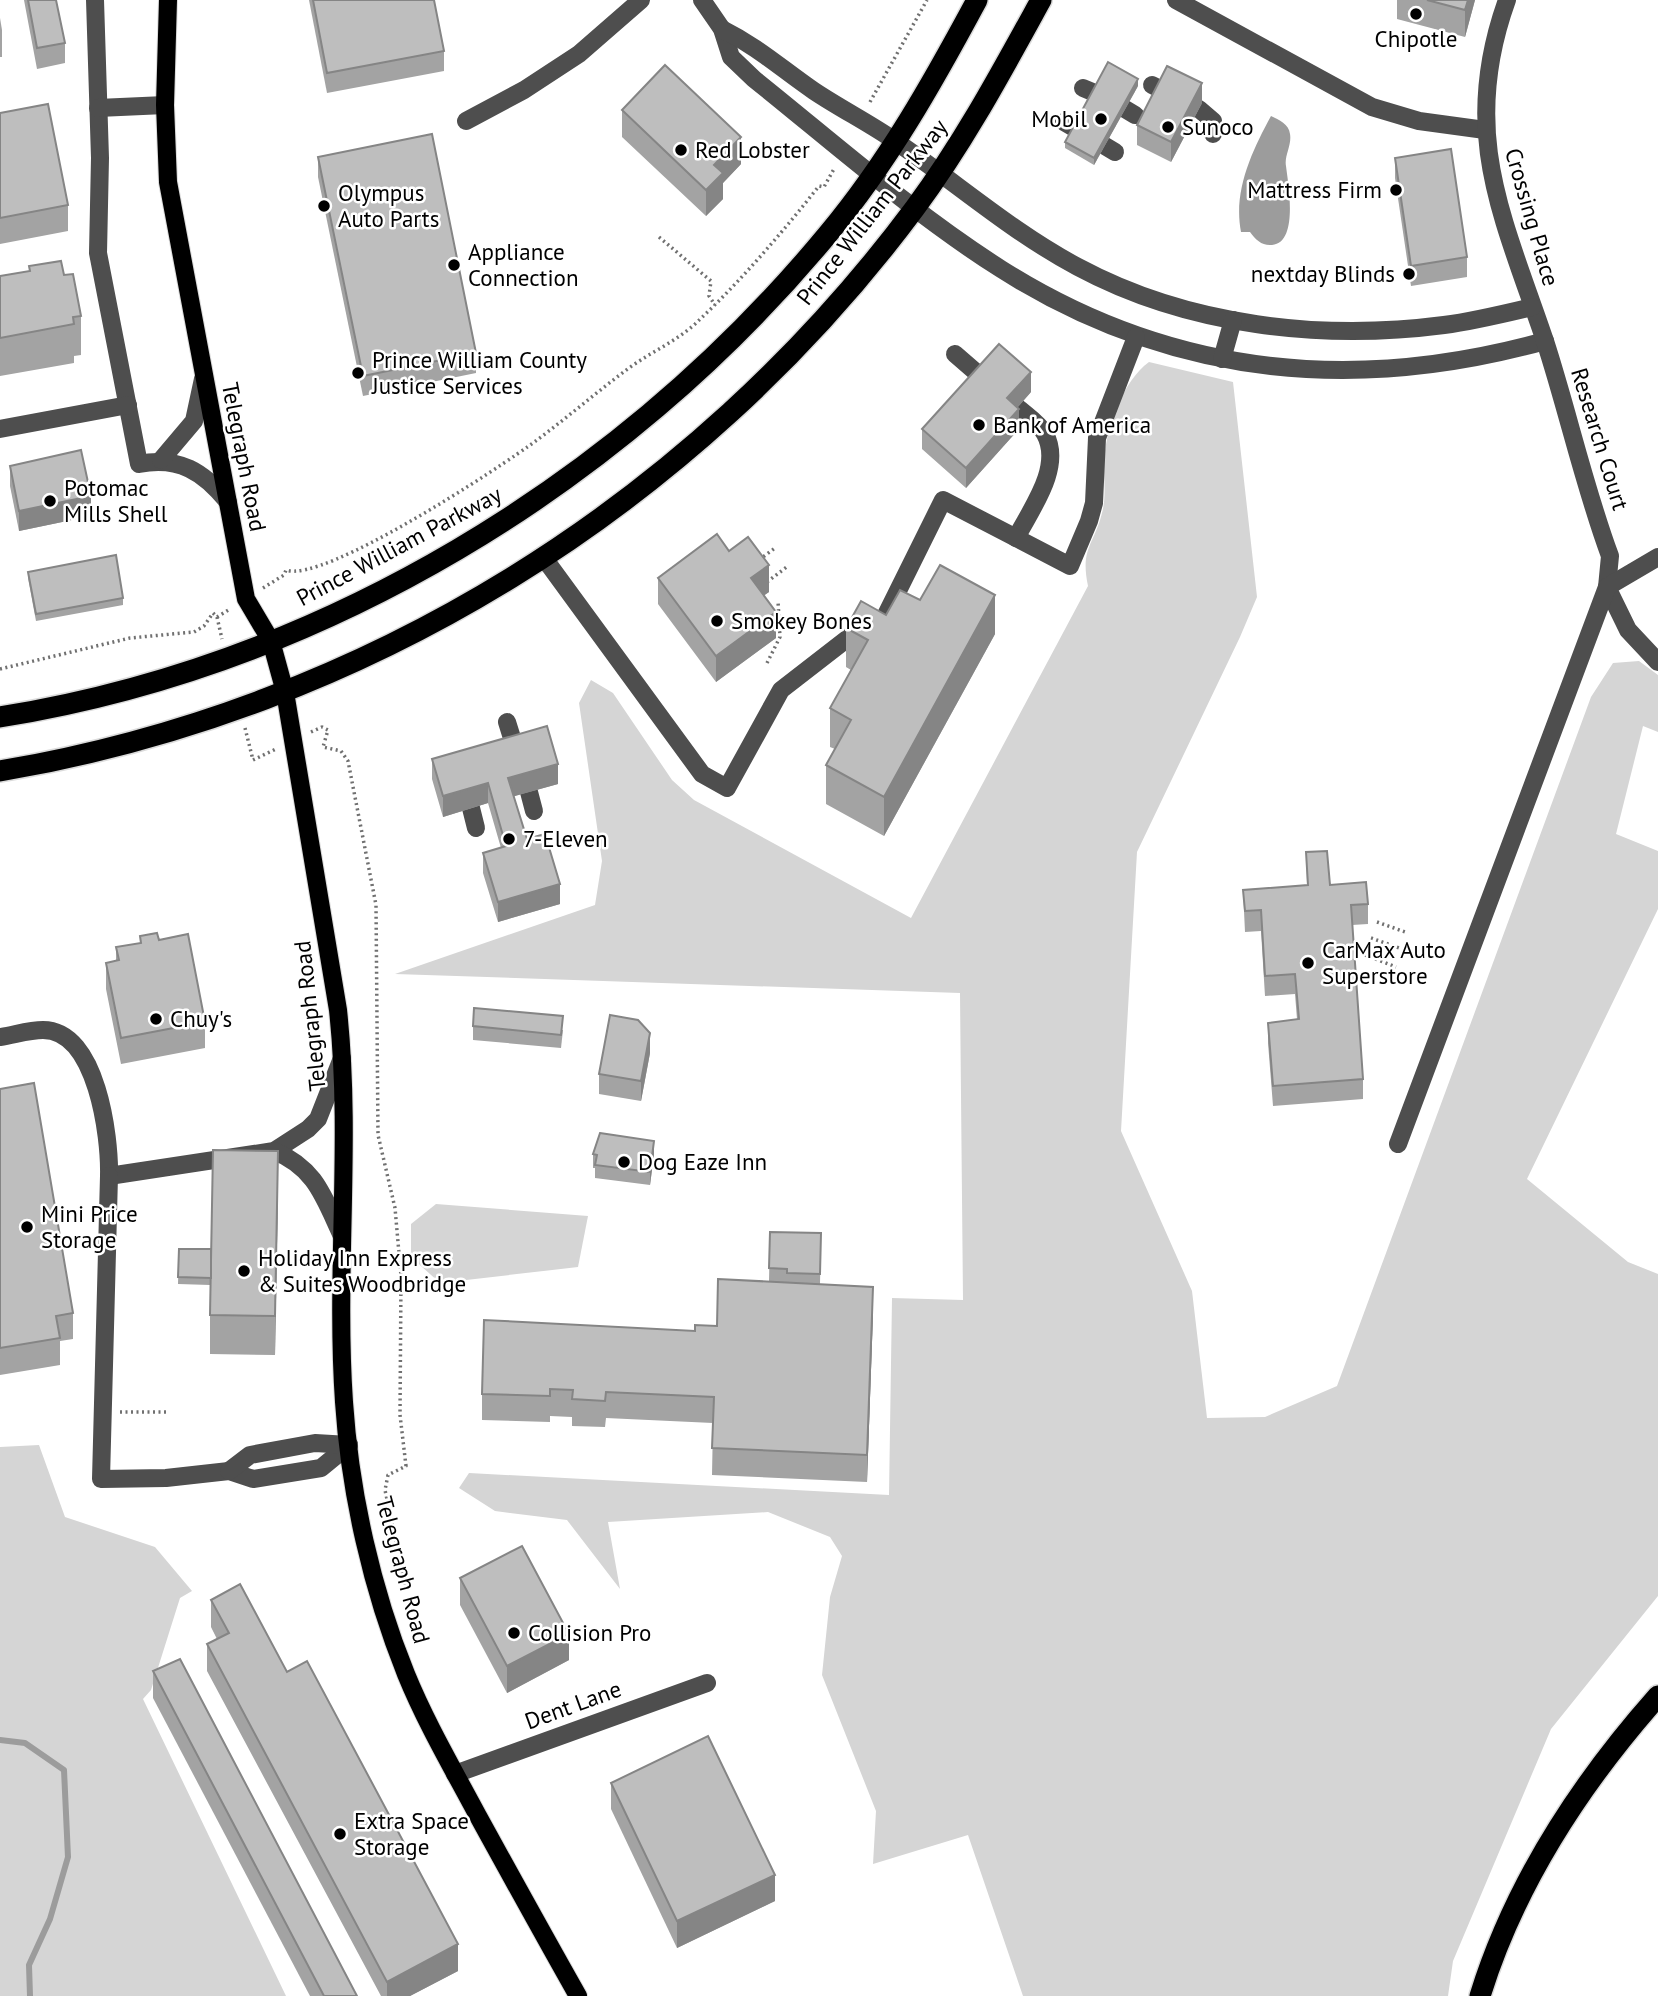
<svg xmlns="http://www.w3.org/2000/svg" width="1658" height="1996" font-family="'PT Sans',sans-serif">
<rect width="100%" height="100%" fill="#fff"/>
<!-- green -->
<g fill="#d5d5d5">
<path d="M1149,362L1233,382L1257,597L1240,637L1137,852L1121,1131L1192,1291L1207,1418L1265,1417L1337,1386L1591,697L1613,663L1639,661L1658,675V732L1643,726L1616,834L1658,851V909L1527,1179L1628,1262L1658,1274V1596L1551,1729L1453,1961L1448,1996H1023L968,1835L873,1864L876,1811L822,1675L830,1597L842,1556L830,1537L768,1512L608,1522L620,1589L567,1520L495,1511L459,1488L469,1473L889,1495L892,1298L963,1300L960,993L395,974L595,905L602,861L579,703L591,680L613,693L672,780L694,800L911,918L1088,586C1080,548 1094,545 1102,513C1107,494 1103,477 1104,459C1107,426 1123,381 1149,362Z"/>
<path d="M436,1204L588,1216L578,1267L440,1283L411,1257V1224Z"/>
<path d="M39,1445L65,1517L155,1547L192,1591L180,1598L151,1690L143,1699L286,1996H0V1447Z"/>
</g>
<!-- water -->
<path fill="#9c9c9c" d="M1271,116C1279,120 1289,124 1290,134C1292,145 1284,156 1286,166C1288,183 1299,243 1272,245C1262,246 1256,240 1250,232H1241C1233,191 1252,151 1271,116Z"/>
<g fill="none" stroke-linecap="round" stroke-linejoin="round">
<!-- stream -->
<path stroke="#9c9c9c" stroke-width="6" d="M0,1740L25,1743L64,1770L68,1857L50,1919L29,1965L30,1996"/>
<!-- major casing -->
<g stroke="#dbdbdb" stroke-width="20">
<path id="major" d="M168,0L165,105L168,182L246,599L271,641L285,692L338,1010C352,1140 335,1271 344,1402C350,1493 372,1590 406,1674C426,1723 453,1769 478,1816C511,1876 544,1936 578,1996"/>
</g>
<!-- highway casing -->
<g stroke="#dbdbdb" stroke-width="24">
<g id="highway">
<path d="M0,717C322,665 621,484 828,234C888,162 933,82 977,0"/>
<path d="M0,771C365,709 694,505 915,208C964,142 1002,71 1041,0"/>
<path d="M1480,1996C1515,1883 1580,1784 1658,1696"/>
</g>
</g>
<!-- path -->
<g stroke="#707070" stroke-width="3.5" stroke-dasharray="2 3.5" stroke-linecap="butt">
<path d="M870,102L927,0"/>
<path d="M659,237L711,281L709,296L715,305"/>
<path d="M759,560L775,548"/>
<path d="M767,582L788,566"/>
<path d="M263,588L284,575L286,570C323,584 501,467 537,440C568,417 598,391 629,368C651,352 675,342 695,324C740,282 781,234 819,186L824,187L835,167"/>
<path d="M217,617L222,639"/>
<path d="M767,663L780,637L778,601"/>
<path d="M0,669L130,638L194,632L204,626L213,613L217,617L230,609"/>
<path d="M245,728L253,760L276,749"/>
<path d="M311,732L322,727L328,730L323,747L341,751L348,761L376,905L378,1135L395,1208L401,1276L400,1415L406,1466L388,1475L385,1490L405,1585"/>
<path d="M1377,922L1408,933"/>
<path d="M1371,938L1402,949"/>
<path d="M1365,955L1396,967"/>
<path d="M120,1412H168"/>
</g>
<!-- minor -->
<g stroke="#4e4e4e" stroke-width="18">
<path d="M95,0L100,158L98,253L139,464C179,456 204,472 228,502"/>
<path d="M702,0L722,29L731,57L754,79C834,143 914,214 1001,269C1170,376 1354,394 1545,341"/>
<path d="M1176,0L1372,107L1419,121L1485,130"/>
<path d="M1507,0C1459,133 1503,217 1545,341C1568,412 1584,486 1610,556L1607,587L1628,630L1658,662"/>
<path d="M722,29C758,47 782,69 814,91C841,109 869,123 895,141C957,183 1012,232 1078,267C1188,326 1322,341 1444,325C1474,321 1503,314 1532,307"/>
<path d="M1152,85L1164,91"/>
<path d="M1083,88L1095,93"/>
<path d="M98,108L165,105"/>
<path d="M1125,109L1135,115"/>
<path d="M1199,109L1213,121V134"/>
<path d="M466,121L524,90L579,54L641,0"/>
<path d="M1064,122L1076,129"/>
<path d="M1105,146L1115,152"/>
<path d="M955,354L985,380"/>
<path d="M1222,359L1233,320"/>
<path d="M0,429L128,405"/>
<path d="M161,460L194,421L203,379"/>
<path d="M1016,538C1031,509 1063,467 1045,434C1039,423 1026,415 1017,407"/>
<path d="M544,558L702,774L727,788L781,690L861,628L882,623L943,500L1070,566L1089,521L1094,503L1097,438L1136,337"/>
<path d="M507,722L517,754"/>
<path d="M529,792L534,811"/>
<path d="M471,808L476,828"/>
<path d="M0,1037C14,1035 29,1030 43,1030C97,1030 110,1137 109,1176L274,1151L308,1129L318,1119L342,1058"/>
<path d="M1398,1144L1607,587L1658,557"/>
<path d="M274,1151C316,1168 324,1198 342,1236"/>
<path d="M109,1176L101,1479L166,1478L229,1471L253,1479L321,1468L349,1445"/>
<path d="M229,1471L250,1455L315,1443L349,1445"/>
<path d="M455,1774L707,1683"/>
</g>
<!-- major -->
<use href="#major" stroke="#000" stroke-width="18"/>
<!-- highway -->
<use href="#highway" stroke="#000" stroke-width="21"/>
</g>
<!-- wall -->
<g fill="#a3a3a3">
<path d="M24,0H56L65,43V63L37,69Z"/>
<path d="M309,0H434L444,51V71L327,93Z"/>
<path d="M1397,0H1475L1465,37L1397,19Z"/>
<path d="M0,18L2,30V57H0Z"/>
<path d="M1138,86L1094,165L1065,148V142Z"/>
<path d="M1202,103L1171,162L1137,145V125Z"/>
<path d="M622,110L741,164L723,183V199L706,216L622,137Z"/>
<path d="M0,113L68,205V231L0,244Z"/>
<path d="M318,157L476,353V373L363,396L318,177Z"/>
<path d="M1395,158L1467,257V277L1411,286L1395,178Z"/>
<path d="M29,266L64,275L81,316V355L74,356V363L0,376V276L29,271Z"/>
<path d="M1031,392L1017,408L1019,429L966,488L922,449V429Z"/>
<path d="M10,466L91,516L19,531L10,486Z"/>
<path d="M729,551L769,592L764,595L776,638L716,682L658,604V578Z"/>
<path d="M28,572L123,598V605L36,621L28,578Z"/>
<path d="M920,600L995,634L884,836L826,804V765L835,749L830,747V708L851,670L846,667V628L886,615Z"/>
<path d="M432,759L558,784L514,796L527,839L560,904L498,922L483,873V853L501,848L488,803L443,817L432,779Z"/>
<path d="M1306,852L1330,885L1368,904V924L1352,925L1363,1079V1099L1273,1106L1268,1043V1023L1297,1019L1295,994L1265,996L1261,931L1245,932L1243,890L1307,885Z"/>
<path d="M140,936L159,940L205,1022V1048L121,1064L106,989V963L116,961V947L140,943Z"/>
<path d="M473,1026L563,1030L561,1048L473,1040Z"/>
<path d="M650,1053L641,1101L599,1094V1074Z"/>
<path d="M0,1089L73,1313V1339L60,1341V1365L0,1375Z"/>
<path d="M593,1154H654L650,1185L595,1178V1168H593Z"/>
<path d="M278,1190L275,1355L210,1354V1285L178,1284L179,1249H211Z"/>
<path d="M770,1232L821,1233L820,1284L873,1313L867,1482L712,1475L713,1423L606,1418L605,1427L572,1426V1417L550,1416V1422L482,1420V1394L717,1326L769,1282Z"/>
<path d="M460,1578L569,1660L507,1693L460,1605Z"/>
<path d="M211,1600L287,1672L458,1971L410,1996H381L207,1671V1644L217,1639L211,1627Z"/>
<path d="M153,1671L357,1996H310L153,1698Z"/>
<path d="M611,1783L775,1901L677,1948L611,1809Z"/>
</g>
<!-- shaded-wall -->
<g fill="#858585">
<path d="M1468,0H1475L1465,37V10Z"/>
<path d="M1138,79V86L1094,165V158Z"/>
<path d="M1202,83V103L1171,162V142Z"/>
<path d="M741,137V164L723,183V199L706,216V190L714,165Z"/>
<path d="M1031,372V392L1007,419V398Z"/>
<path d="M1019,409V429L966,488V468Z"/>
<path d="M91,496V516L19,531V511Z"/>
<path d="M769,565V592L751,605V578Z"/>
<path d="M995,595V634L884,836V797Z"/>
<path d="M776,612V638L716,682V656Z"/>
<path d="M558,764V784L508,798V778Z"/>
<path d="M488,783V803L443,817V796Z"/>
<path d="M560,884V904L498,922V902Z"/>
<path d="M650,1033V1053L641,1101V1081Z"/>
<path d="M654,1141V1154L650,1185V1172Z"/>
<path d="M278,1151V1190L275,1355V1316Z"/>
<path d="M873,1287V1313L867,1482V1455Z"/>
<path d="M569,1634V1660L507,1693V1666Z"/>
<path d="M775,1875V1901L677,1948V1921Z"/>
<path d="M458,1944V1971L410,1996H387V1982Z"/>
</g>
<!-- building -->
<g fill="#bebebe" stroke="#858585" stroke-width="2">
<path d="M28,0H56L65,43L37,48Z"/>
<path d="M313,0H434L444,51L327,73Z"/>
<path d="M1427,0H1468L1465,10Z"/>
<path d="M1108,62L1138,79L1094,158L1065,142Z"/>
<path d="M665,65L741,137L714,165L723,173L706,190L622,110Z"/>
<path d="M1167,66L1202,83L1171,142L1137,125Z"/>
<path d="M48,104L68,205L0,218V113Z"/>
<path d="M432,134L476,353L363,376L318,157Z"/>
<path d="M1451,149L1467,257L1411,266L1395,158Z"/>
<path d="M61,261L64,275L73,274L81,316L73,317L74,324L0,338V276L30,271L29,266Z"/>
<path d="M999,344L1031,372L1007,398L1019,409L966,468L922,429Z"/>
<path d="M81,450L91,496L19,511L10,466Z"/>
<path d="M717,534L729,551L748,537L769,565L751,578L776,612L716,656L658,578Z"/>
<path d="M116,555L123,598L36,614L28,572Z"/>
<path d="M940,565L995,595L884,797L826,765L851,720L830,708L868,640L846,628L861,601L886,615L900,590L920,600Z"/>
<path d="M547,726L558,764L508,778L527,839L545,834L560,884L498,902L483,853L506,846L488,783L443,796L432,759Z"/>
<path d="M1327,851L1330,885L1366,882L1368,904L1351,905L1363,1079L1273,1086L1268,1023L1299,1019L1295,974L1265,976L1261,910L1245,911L1243,890L1308,885L1306,852Z"/>
<path d="M157,933L159,940L188,934L205,1022L121,1038L106,963L119,960L116,947L141,943L140,936Z"/>
<path d="M474,1008L563,1016L561,1035L473,1026Z"/>
<path d="M610,1015L638,1020L650,1033L641,1081L599,1074Z"/>
<path d="M34,1083L73,1313L56,1316L60,1338L0,1348V1089Z"/>
<path d="M600,1133L654,1141L650,1172L595,1165L597,1155L593,1154Z"/>
<path d="M213,1150L278,1151L275,1316L210,1315Z"/>
<path d="M770,1232L821,1233L820,1274L787,1273V1269L769,1268Z"/>
<path d="M179,1249H211V1278L178,1277Z"/>
<path d="M718,1279L873,1287L867,1455L712,1448L714,1397L606,1392L605,1401L572,1399L573,1390L550,1389V1396L482,1394L484,1320L695,1331V1325L717,1326Z"/>
<path d="M522,1546L569,1634L507,1666L460,1578Z"/>
<path d="M240,1584L287,1672L307,1661L458,1944L387,1982L207,1644L229,1633L211,1600Z"/>
<path d="M180,1659L357,1996H324L153,1671Z"/>
<path d="M708,1736L775,1875L677,1921L611,1783Z"/>
</g>
<!-- markers -->
<g fill="#000" stroke="#fff" stroke-width="2.5">
<circle cx="1416" cy="14" r="7"/>
<circle cx="1101" cy="119" r="7"/>
<circle cx="1168" cy="127" r="7"/>
<circle cx="681" cy="150" r="7"/>
<circle cx="1396" cy="190" r="7"/>
<circle cx="324" cy="206" r="7"/>
<circle cx="454" cy="265" r="7"/>
<circle cx="1409" cy="274" r="7"/>
<circle cx="358" cy="373" r="7"/>
<circle cx="979" cy="425" r="7"/>
<circle cx="50" cy="501" r="7"/>
<circle cx="717" cy="621" r="7"/>
<circle cx="509" cy="839" r="7"/>
<circle cx="1308" cy="963" r="7"/>
<circle cx="156" cy="1019" r="7"/>
<circle cx="624" cy="1162" r="7"/>
<circle cx="27" cy="1227" r="7"/>
<circle cx="244" cy="1271" r="7"/>
<circle cx="514" cy="1633" r="7"/>
<circle cx="340" cy="1834" r="7"/>
</g>
<g text-anchor="middle" stroke-width="5" stroke-linejoin="round" paint-order="stroke">
<!-- poi labels -->
<g font-size="23" fill="#000" stroke="#fff" text-anchor="start">
<text x="1416" y="47" text-anchor="middle">Chipotle</text>
<text x="1087" y="127" text-anchor="end">Mobil</text>
<text x="1182" y="135">Sunoco</text>
<text x="695" y="158">Red Lobster</text>
<text x="1382" y="198" text-anchor="end">Mattress Firm</text>
<text x="338" y="201">Olympus<tspan x="338" dy="26">Auto Parts</tspan></text>
<text x="468" y="260">Appliance<tspan x="468" dy="26">Connection</tspan></text>
<text x="1395" y="282" text-anchor="end">nextday Blinds</text>
<text x="372" y="368">Prince William County<tspan x="372" dy="26">Justice Services</tspan></text>
<text x="993" y="433">Bank of America</text>
<text x="64" y="496">Potomac<tspan x="64" dy="26">Mills Shell</tspan></text>
<text x="731" y="629">Smokey Bones</text>
<text x="523" y="847">7-Eleven</text>
<text x="1322" y="958">CarMax Auto<tspan x="1322" dy="26">Superstore</tspan></text>
<text x="170" y="1027">Chuy's</text>
<text x="638" y="1170">Dog Eaze Inn</text>
<text x="41" y="1222">Mini Price<tspan x="41" dy="26">Storage</tspan></text>
<text x="258" y="1266">Holiday Inn Express<tspan x="258" dy="26">&amp; Suites Woodbridge</tspan></text>
<text x="528" y="1641">Collision Pro</text>
<text x="354" y="1829">Extra Space<tspan x="354" dy="26">Storage</tspan></text>
</g>
<!-- street labels -->
<g font-size="23" fill="#000" stroke="#fff">
<text transform="translate(872 212) rotate(-52)" y="8">Prince William Parkway</text>
<text transform="translate(1532 217) rotate(74)" y="8">Crossing Place</text>
<text transform="translate(1600 439) rotate(73)" y="8">Research Court</text>
<text transform="translate(244 457) rotate(79)" y="8">Telegraph Road</text>
<text transform="translate(399 546) rotate(-28)" y="8">Prince William Parkway</text>
<text transform="translate(310 1016) rotate(-96)" y="8">Telegraph Road</text>
<text transform="translate(403 1570) rotate(75)" y="8">Telegraph Road</text>
<text transform="translate(573 1705) rotate(-20)" y="8">Dent Lane</text>
</g>
</g>
</svg>
